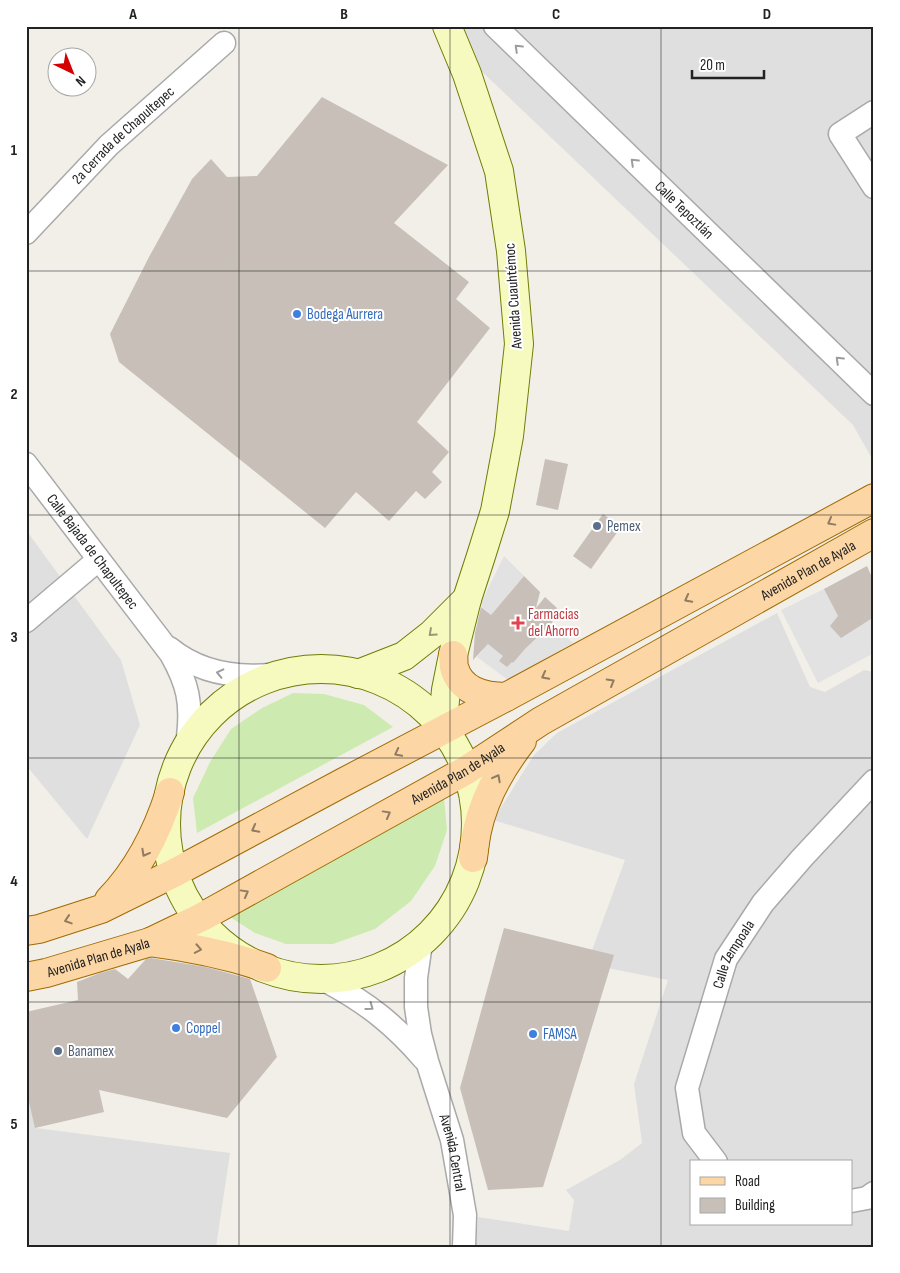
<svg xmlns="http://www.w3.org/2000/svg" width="900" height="1273" font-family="'Sofia Sans Condensed',sans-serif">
<rect width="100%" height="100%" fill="#f2efe9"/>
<!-- residential -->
<g fill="#e0dfdf" fill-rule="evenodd">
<path d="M434,26H874V462L853,425Z"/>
<path d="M26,530L121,660L140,725L87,839L26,765Z"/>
<path d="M777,613L810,687L825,692L864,670L874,672V1247H476L478,1217L569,1231L574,1200L566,1190L620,1160L642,1143L634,1084L668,980L587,964L625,860L493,820L534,755L557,733ZM691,1162H851V1224H691Z"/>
<path d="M26,1089L36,1128L230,1153L216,1247H26Z"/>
</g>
<!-- grass -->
<g fill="#cdebb0">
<path d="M293,693L324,694L364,705L393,727L197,833L193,798L210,762L231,729L262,708Z"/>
<path d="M444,798L447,830L435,866L411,901L375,929L333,944H286L255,933L230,917Z"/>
</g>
<!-- parking -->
<g fill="#e2e2e2">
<path d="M504,556L524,576L491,615L480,605Z"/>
<path d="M824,589L838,616L831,626L874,617V653L818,683L781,610Z"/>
<path d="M552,623L573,643L508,680L477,657L488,644L513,663L525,649Z"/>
</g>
<!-- building -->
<g fill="#c7bfb8">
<path d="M322,97L448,165L394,223L469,282L456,299L490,328L417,422L449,452L432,472L442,482L425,499L416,491L389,521L356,492L325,528L119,362L110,334L149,257L192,179L211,159L227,177L257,176Z"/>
<path d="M545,459L568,464L558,510L536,505Z"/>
<path d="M603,514L621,527L591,569L573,556Z"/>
<path d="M867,566L874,582V617L841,638L830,626L838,616L824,589Z"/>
<path d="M524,576L540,592L536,608L545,597L557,608L552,623L525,649L513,663L512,662L507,667L499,661L503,656L488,644L473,660L475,633L481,607L491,615Z"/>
<path d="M504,928L614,955L543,1187L488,1190L460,1088Z"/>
<path d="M151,958L206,967L250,979L277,1057L227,1118L99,1090L104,1112L35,1128L26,1089V1012L78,1000L77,982L100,973L115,969L128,979L146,959Z"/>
</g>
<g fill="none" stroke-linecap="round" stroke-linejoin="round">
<!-- street casing -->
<g stroke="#a9a9a9" stroke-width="25">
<g id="street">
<path id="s1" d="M495,26L874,394"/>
<path d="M874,112L840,134L874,187"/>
<path id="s2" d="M26,233L109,145L224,43"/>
<path id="s3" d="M26,464L171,654C188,684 192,703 188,737"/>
<path d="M26,621L98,560"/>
<path d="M169,648C198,672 232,678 269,675"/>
<path id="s4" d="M420,950L416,978V1007L420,1034L427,1061L452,1140L465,1215L464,1247"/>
<path d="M328,982C367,1003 395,1025 424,1059"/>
<path id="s5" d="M716,1162L694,1133L687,1088L726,959L763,903L802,858L874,781"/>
<path d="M851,1201L867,1198L874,1193"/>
</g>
</g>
<!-- secondary casing -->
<g stroke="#707d05" stroke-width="30">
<g id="secondary">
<circle cx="321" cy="824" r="155"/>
<path d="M358,674L404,656L432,634L467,599"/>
<path d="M442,731L446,690L453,655L467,599L481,556L495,511L509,436L519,344L511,251L499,171L467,74L447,26"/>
</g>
</g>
<!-- primary casing -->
<g stroke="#a06b00" stroke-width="30">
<g id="primary">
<path d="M453,655C454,659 453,664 454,667C460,691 485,697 506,697"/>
<path d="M473,858C474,849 475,840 477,831C484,797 501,768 522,741"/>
<path d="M109,900C139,869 157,833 170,792"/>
<path d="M26,931L39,929L101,909L176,872L342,783L506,697L874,498"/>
<path d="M150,942C190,947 229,955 267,968"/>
<path id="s6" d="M26,977L46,973L150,942L202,917L465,771L541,721L874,533"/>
</g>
</g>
<!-- street -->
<use href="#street" stroke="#fff" stroke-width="22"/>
<!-- secondary -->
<use href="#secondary" stroke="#f7fabf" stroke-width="28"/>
<!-- primary -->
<use href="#primary" stroke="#fcd6a4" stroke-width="28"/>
</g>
<!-- one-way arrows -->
<defs><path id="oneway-chevron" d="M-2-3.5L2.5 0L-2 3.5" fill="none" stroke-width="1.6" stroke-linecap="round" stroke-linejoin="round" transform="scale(1.25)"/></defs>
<g stroke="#9c9c9c">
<use href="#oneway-chevron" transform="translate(518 48) rotate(-136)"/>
<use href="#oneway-chevron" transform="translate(634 162) rotate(-136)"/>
<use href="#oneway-chevron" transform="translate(839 360) rotate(-136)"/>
<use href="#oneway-chevron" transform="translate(220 673) rotate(-167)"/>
<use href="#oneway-chevron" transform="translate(370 1007) rotate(36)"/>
</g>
<g stroke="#8f7c63">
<use href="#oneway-chevron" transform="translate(831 522) rotate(151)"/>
<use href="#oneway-chevron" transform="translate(688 599) rotate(152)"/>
<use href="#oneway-chevron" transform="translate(545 676) rotate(152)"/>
<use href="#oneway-chevron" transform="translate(611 682) rotate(-30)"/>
<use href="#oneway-chevron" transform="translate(398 753) rotate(153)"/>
<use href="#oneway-chevron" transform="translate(497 778) rotate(-62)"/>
<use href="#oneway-chevron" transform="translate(387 814) rotate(-29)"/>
<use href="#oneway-chevron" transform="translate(255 829) rotate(152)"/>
<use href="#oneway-chevron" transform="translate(145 853) rotate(119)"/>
<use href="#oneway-chevron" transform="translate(245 893) rotate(-29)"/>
<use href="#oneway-chevron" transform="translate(68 920) rotate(162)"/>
<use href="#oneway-chevron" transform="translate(198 949) rotate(11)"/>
</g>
<use stroke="#979978" href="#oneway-chevron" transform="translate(432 633) rotate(138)"/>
<!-- grid -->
<path fill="none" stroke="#222" stroke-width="1" stroke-opacity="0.55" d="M239,26V1247M450,26V1247M661,26V1247M26,271H874M26,515H874M26,758H874M26,1002H874"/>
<!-- markers -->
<g fill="#3f7fe0" stroke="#fff" stroke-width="2">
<circle cx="297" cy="314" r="5"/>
<circle cx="176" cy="1028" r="5"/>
<circle cx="533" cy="1034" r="5"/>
</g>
<g fill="#5c6f8a" stroke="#fff" stroke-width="2">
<circle cx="597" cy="526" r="5"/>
<circle cx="58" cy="1051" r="5"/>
</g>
<path fill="#e0444e" stroke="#fff" stroke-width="2" d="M515.5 615.5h5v5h5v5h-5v5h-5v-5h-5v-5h5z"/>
<g text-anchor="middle" stroke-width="4" stroke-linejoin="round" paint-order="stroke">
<!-- street labels -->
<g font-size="15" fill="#222" stroke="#fff">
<text dy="5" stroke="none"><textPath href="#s2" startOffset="138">2a Cerrada de Chapultepec</textPath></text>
<text dy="5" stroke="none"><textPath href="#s1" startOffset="264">Calle Tepoztlán</textPath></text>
<text transform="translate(513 296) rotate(-94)" y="5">Avenida Cuauhtémoc</text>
<text dy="5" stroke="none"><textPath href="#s3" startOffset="110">Calle Bajada de Chapultepec</textPath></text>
<text dy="5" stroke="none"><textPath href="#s6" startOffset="885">Avenida Plan de Ayala</textPath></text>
<text dy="5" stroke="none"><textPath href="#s6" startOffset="480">Avenida Plan de Ayala</textPath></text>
<text dy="5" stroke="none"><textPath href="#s5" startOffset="224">Calle Zempoala</textPath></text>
<text dy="5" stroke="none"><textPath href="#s6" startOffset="75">Avenida Plan de Ayala</textPath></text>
<text dy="5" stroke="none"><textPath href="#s4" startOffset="208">Avenida Central</textPath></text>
</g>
<!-- shop labels -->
<g font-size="15" fill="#366cbe" stroke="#fff" text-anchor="start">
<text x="307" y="319">Bodega Aurrera</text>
<text x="186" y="1033">Coppel</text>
<text x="543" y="1039">FAMSA</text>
</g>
<!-- service labels -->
<g font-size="15" fill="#4e5e75" stroke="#fff" text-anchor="start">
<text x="607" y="531">Pemex</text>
<text x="68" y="1056">Banamex</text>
</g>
<!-- health labels -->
<g font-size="15" fill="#be3a42" stroke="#fff" text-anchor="start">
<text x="528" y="619">Farmacias<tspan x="528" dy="17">del Ahorro</tspan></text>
</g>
</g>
<!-- border -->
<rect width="900" height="1273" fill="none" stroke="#ffffff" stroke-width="55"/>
<!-- legend -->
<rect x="690" y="1160" width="162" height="65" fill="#ffffff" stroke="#a7a7a7"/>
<rect x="700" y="1177" width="25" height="8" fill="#fcd6a4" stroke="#a7a7a7"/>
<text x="735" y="1186" font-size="15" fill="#222222">Road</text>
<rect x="700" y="1198" width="25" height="15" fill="#c7bfb8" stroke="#a7a7a7"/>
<text x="735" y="1210" font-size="15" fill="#222222">Building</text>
<!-- north arrow -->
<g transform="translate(72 72) rotate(137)"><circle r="24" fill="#ffffff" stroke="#a7a7a7"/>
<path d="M0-4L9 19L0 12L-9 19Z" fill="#d40000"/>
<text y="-8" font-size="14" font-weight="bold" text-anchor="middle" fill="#222222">N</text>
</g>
<!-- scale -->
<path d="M692 70v8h72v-8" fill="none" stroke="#222222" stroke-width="2.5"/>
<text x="700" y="70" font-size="15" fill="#222222" stroke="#ffffff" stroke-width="4" paint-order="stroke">20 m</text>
<rect x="28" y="28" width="844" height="1218" fill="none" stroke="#222" stroke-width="2"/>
<g font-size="16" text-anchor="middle" font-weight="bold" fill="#222">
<text x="133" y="19">A</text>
<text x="344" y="19">B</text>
<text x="556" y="19">C</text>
<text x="767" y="19">D</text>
<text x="14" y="155">1</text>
<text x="14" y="399">2</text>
<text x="14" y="642">3</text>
<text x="14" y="886">4</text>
<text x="14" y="1129">5</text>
</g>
</svg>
